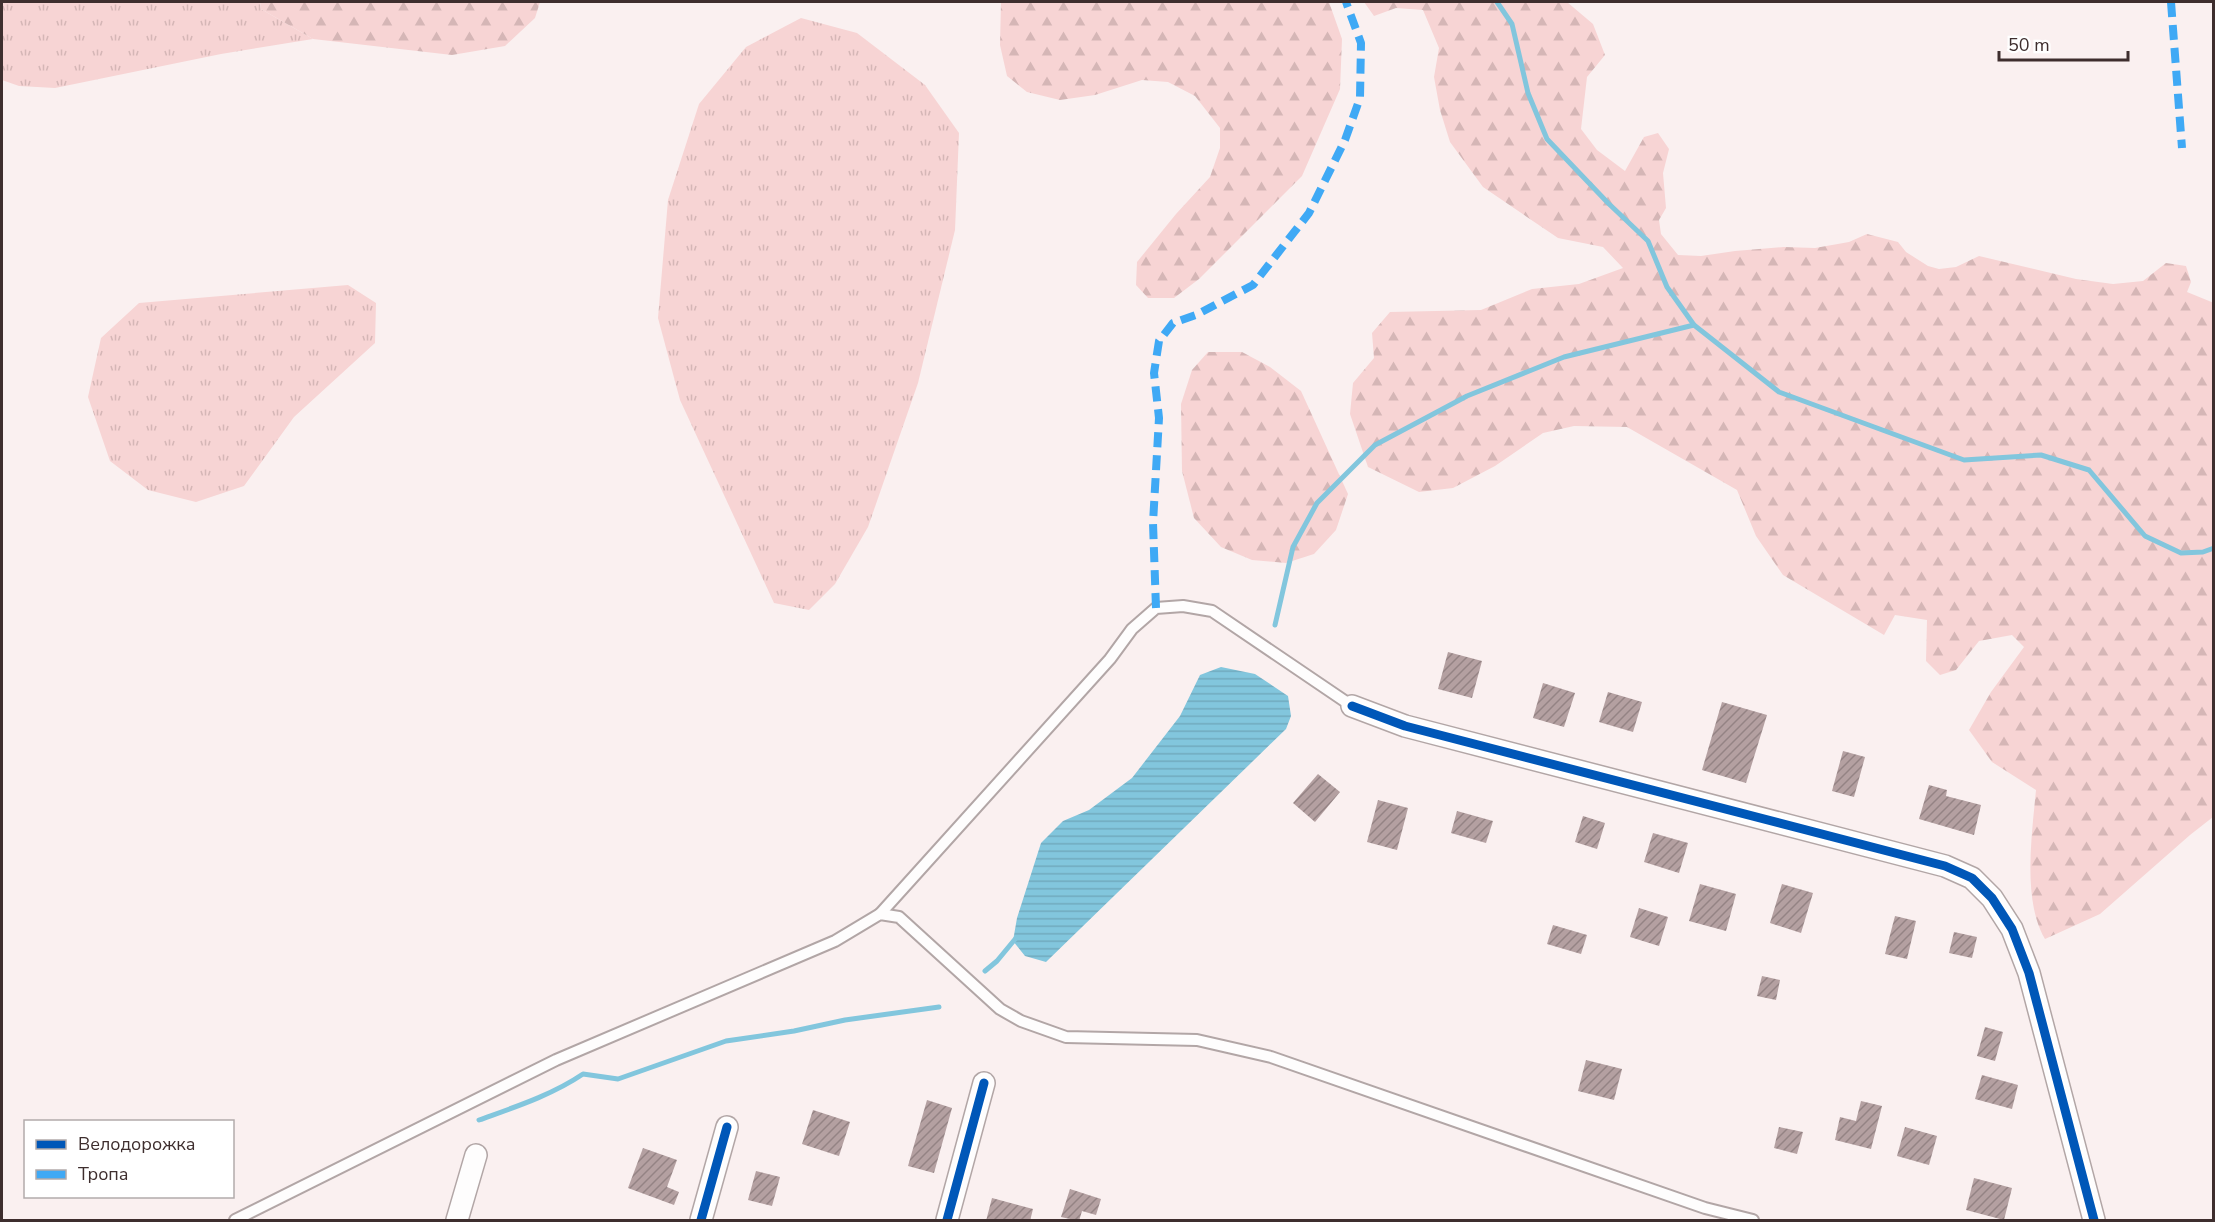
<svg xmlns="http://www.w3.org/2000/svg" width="2215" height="1222" font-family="'Nunito Sans',sans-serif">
<defs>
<pattern id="grass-tufts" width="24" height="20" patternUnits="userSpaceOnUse" patternTransform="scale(1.5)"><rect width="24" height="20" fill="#f7d4d4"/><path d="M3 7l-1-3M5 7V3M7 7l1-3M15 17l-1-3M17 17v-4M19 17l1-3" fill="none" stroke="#d5b6b6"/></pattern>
<pattern id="forest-firs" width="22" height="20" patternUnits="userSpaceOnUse" patternTransform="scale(1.5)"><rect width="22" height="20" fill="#f7d4d4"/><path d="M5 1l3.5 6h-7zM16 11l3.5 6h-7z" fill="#d5b6b6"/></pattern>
<pattern id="water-rules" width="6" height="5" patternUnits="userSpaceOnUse" patternTransform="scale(1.5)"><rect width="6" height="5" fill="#82c6dd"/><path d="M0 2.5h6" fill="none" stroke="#71aabe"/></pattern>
<pattern id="building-hatch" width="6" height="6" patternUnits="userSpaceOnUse" patternTransform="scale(1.5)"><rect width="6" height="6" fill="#b4a0a1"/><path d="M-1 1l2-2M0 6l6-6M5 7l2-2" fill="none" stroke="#948384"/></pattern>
</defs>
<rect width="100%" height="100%" fill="#faf0f0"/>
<!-- grass -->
<g fill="url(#grass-tufts)">
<path d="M2,2H260L261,9L313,39L221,54L55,88L19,86L2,80Z"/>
<path d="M801,18L857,33L925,85L959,133L955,230L918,383L868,527L835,584L809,610L774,603L680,400L658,318L668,200L699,104L746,47Z"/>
<path d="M348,285L376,303L375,343L294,417L244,486L196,502L148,490L110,461L88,397L101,338L139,303Z"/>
</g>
<!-- forest -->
<g fill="url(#forest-firs)">
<path d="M260,2H540L535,18L505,46L452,55L313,39L261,9Z"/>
<path d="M1001,2H1329L1342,39L1340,89L1302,176L1199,279L1174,298H1148L1136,285L1137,262L1176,214L1210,177L1220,148V128L1195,96L1168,82L1142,80L1095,95L1060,100L1027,92L1007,76L1000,45Z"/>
<path d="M1364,2H1567L1593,24L1605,55L1587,77L1581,129L1597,150L1625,171L1644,137L1658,133L1669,149L1663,173L1666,208L1659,220L1661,234L1678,255L1701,256L1735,251L1784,247L1815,248L1849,242L1867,234L1898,242L1906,252L1928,266L1939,269L1956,267L1979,256L2076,279L2113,284L2143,281L2166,263L2186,266L2191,282L2187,292L2214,303L2213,817L2190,835L2100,914L2045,939C2022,900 2032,834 2036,790L1992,762L1969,730L1991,692L2024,647L2012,635L1979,641L1956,670L1940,675L1926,661L1927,620L1895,615L1884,635L1783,575L1756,536L1737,490L1627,427L1574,426L1543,433L1495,466L1453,488L1419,492L1368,467L1350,414L1353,383L1374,358L1372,333L1390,312L1481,310L1532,289L1579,284L1623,268L1603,247L1558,238L1483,187L1450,142L1440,110L1434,77L1439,48L1423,10L1396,8L1374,16Z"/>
<path d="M1208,352H1242L1270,367L1301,391L1348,494L1336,530L1314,554L1286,563L1252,560L1221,547L1194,518L1182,471L1181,404L1192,370Z"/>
</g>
<!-- water -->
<path fill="url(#water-rules)" d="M1221,667L1255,674L1288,696L1291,716L1286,729L1046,962L1025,956L1013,941L1017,918L1041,843L1063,821L1089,810L1132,778L1180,716L1200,675Z"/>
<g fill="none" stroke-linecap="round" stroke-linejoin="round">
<!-- stream -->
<g stroke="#82c6dd" stroke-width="5">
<path d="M1497,2L1512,24L1528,93L1547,139L1608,203L1648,241L1667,287L1694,325L1779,392L1964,460L2041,455L2089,470L2145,536L2181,553L2203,552L2214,548"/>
<path d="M1275,625L1293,547L1317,503L1375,445L1467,396L1564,357L1694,325"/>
<path d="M985,971L997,961L1016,938"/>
<path d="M479,1120C515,1107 552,1095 583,1074L618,1079L726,1041L794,1031L845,1020L939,1007"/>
</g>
</g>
<!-- building -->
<g fill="url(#building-hatch)">
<path d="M1448,652L1482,661L1472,698L1438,689Z"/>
<path d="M1543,683L1575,693L1564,727L1533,718Z"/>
<path d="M1608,692L1642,702L1633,732L1599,722Z"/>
<path d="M1722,702L1767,715L1746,783L1702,770Z"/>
<path d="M1843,751L1865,757L1854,797L1832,791Z"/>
<path d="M1318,774L1340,792L1315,822L1293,803Z"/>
<path d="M1929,785L1947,790L1946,796L1981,805L1974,835L1919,819Z"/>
<path d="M1378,800L1408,808L1397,850L1367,842Z"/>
<path d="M1457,811L1493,821L1486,843L1451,833Z"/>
<path d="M1583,816L1605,823L1597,849L1575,842Z"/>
<path d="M1653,833L1688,843L1679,873L1644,862Z"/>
<path d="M1700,884L1736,894L1726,931L1689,921Z"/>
<path d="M1782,884L1813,893L1801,933L1770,923Z"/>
<path d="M1639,908L1668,917L1659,946L1630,937Z"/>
<path d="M1895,916L1916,921L1907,959L1885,954Z"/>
<path d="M1553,925L1587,935L1581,954L1547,944Z"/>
<path d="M1954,932L1977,937L1972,958L1949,953Z"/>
<path d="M1762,976L1780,980L1776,1000L1757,996Z"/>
<path d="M1985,1027L2003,1032L1995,1061L1977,1056Z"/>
<path d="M1586,1060L1622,1069L1614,1100L1578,1091Z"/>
<path d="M1982,1075L2018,1085L2012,1109L1975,1099Z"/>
<path d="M927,1100L952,1108L934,1173L908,1166Z"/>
<path d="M1861,1101L1882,1106L1871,1149L1835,1140L1840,1117L1856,1121Z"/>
<path d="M813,1110L850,1122L839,1156L802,1144Z"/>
<path d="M1779,1127L1803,1132L1797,1154L1774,1148Z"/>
<path d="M1905,1127L1937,1136L1929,1165L1897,1156Z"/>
<path d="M643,1148L677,1160L667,1187L679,1192L674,1205L628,1188Z"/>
<path d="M756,1171L780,1177L772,1206L748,1200Z"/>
<path d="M1974,1178L2012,1188L2004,1220L1966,1210Z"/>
<path d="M1070,1189L1101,1199L1096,1215L1082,1211L1079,1221L1061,1217Z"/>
<path d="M992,1198L1033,1209L1030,1221H986Z"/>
</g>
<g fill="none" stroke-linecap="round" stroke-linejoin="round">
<!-- lane casing -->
<g stroke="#b2a6a6" stroke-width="14">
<g id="lane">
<path d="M880,914L1110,659L1132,629L1156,608L1183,606L1212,611L1352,706"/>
<path d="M235,1220L556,1060L835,941L880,914L899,917L1000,1009L1021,1021L1066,1037L1197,1040L1271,1057L1705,1208L1753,1220"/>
</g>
</g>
<!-- street casing -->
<g stroke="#b2a6a6" stroke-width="24">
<g id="street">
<path d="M1352,706L1405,726L1945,866L1972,878L1992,898L2012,929L2029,973L2094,1220"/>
<path d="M457,1220L476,1155"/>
<path d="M701,1220L727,1127"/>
<path d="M947,1220L984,1083"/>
</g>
</g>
<!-- lane -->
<use href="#lane" stroke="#fefdfd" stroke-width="10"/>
<!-- street -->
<use href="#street" stroke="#fefdfd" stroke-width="21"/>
<!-- quiet -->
<g stroke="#3fa9f5" stroke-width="8" stroke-dasharray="15 8" stroke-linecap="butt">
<path d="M2171,2L2182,148"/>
<path d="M1156,608L1153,523L1159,418L1154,373L1159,341L1173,323L1196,315L1253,285L1309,213L1345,140L1360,98L1361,43L1346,2"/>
</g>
<!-- cycleway casing -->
<g stroke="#fff" stroke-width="13">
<g id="cycleway">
<path d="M1352,706L1405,726L1945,866L1972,878L1992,898L2012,929L2029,973L2094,1220"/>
<path d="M701,1220L727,1127"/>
<path d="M947,1220L984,1083"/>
</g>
</g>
<!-- cycleway -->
<use href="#cycleway" stroke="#0057b8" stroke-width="9"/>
</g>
<!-- border -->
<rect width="2215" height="1222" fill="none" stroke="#3e2e2e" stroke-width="6"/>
<!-- legend -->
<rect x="24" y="1120" width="210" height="78" fill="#ffffff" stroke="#b2abab" stroke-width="1.5"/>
<rect x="36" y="1140" width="30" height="9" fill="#0057b8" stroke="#b2abab" stroke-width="1.5"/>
<text x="78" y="1150" font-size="18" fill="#3e2e2e">Велодорожка</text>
<rect x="36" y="1170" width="30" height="9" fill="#3fa9f5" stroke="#b2abab" stroke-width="1.5"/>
<text x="78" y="1180" font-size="18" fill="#3e2e2e">Тропа</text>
<!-- scale -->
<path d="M1999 51v9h129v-9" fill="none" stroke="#3e2e2e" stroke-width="3"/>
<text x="2008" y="51" font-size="18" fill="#3e2e2e" stroke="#ffffff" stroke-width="4.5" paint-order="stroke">50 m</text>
</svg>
